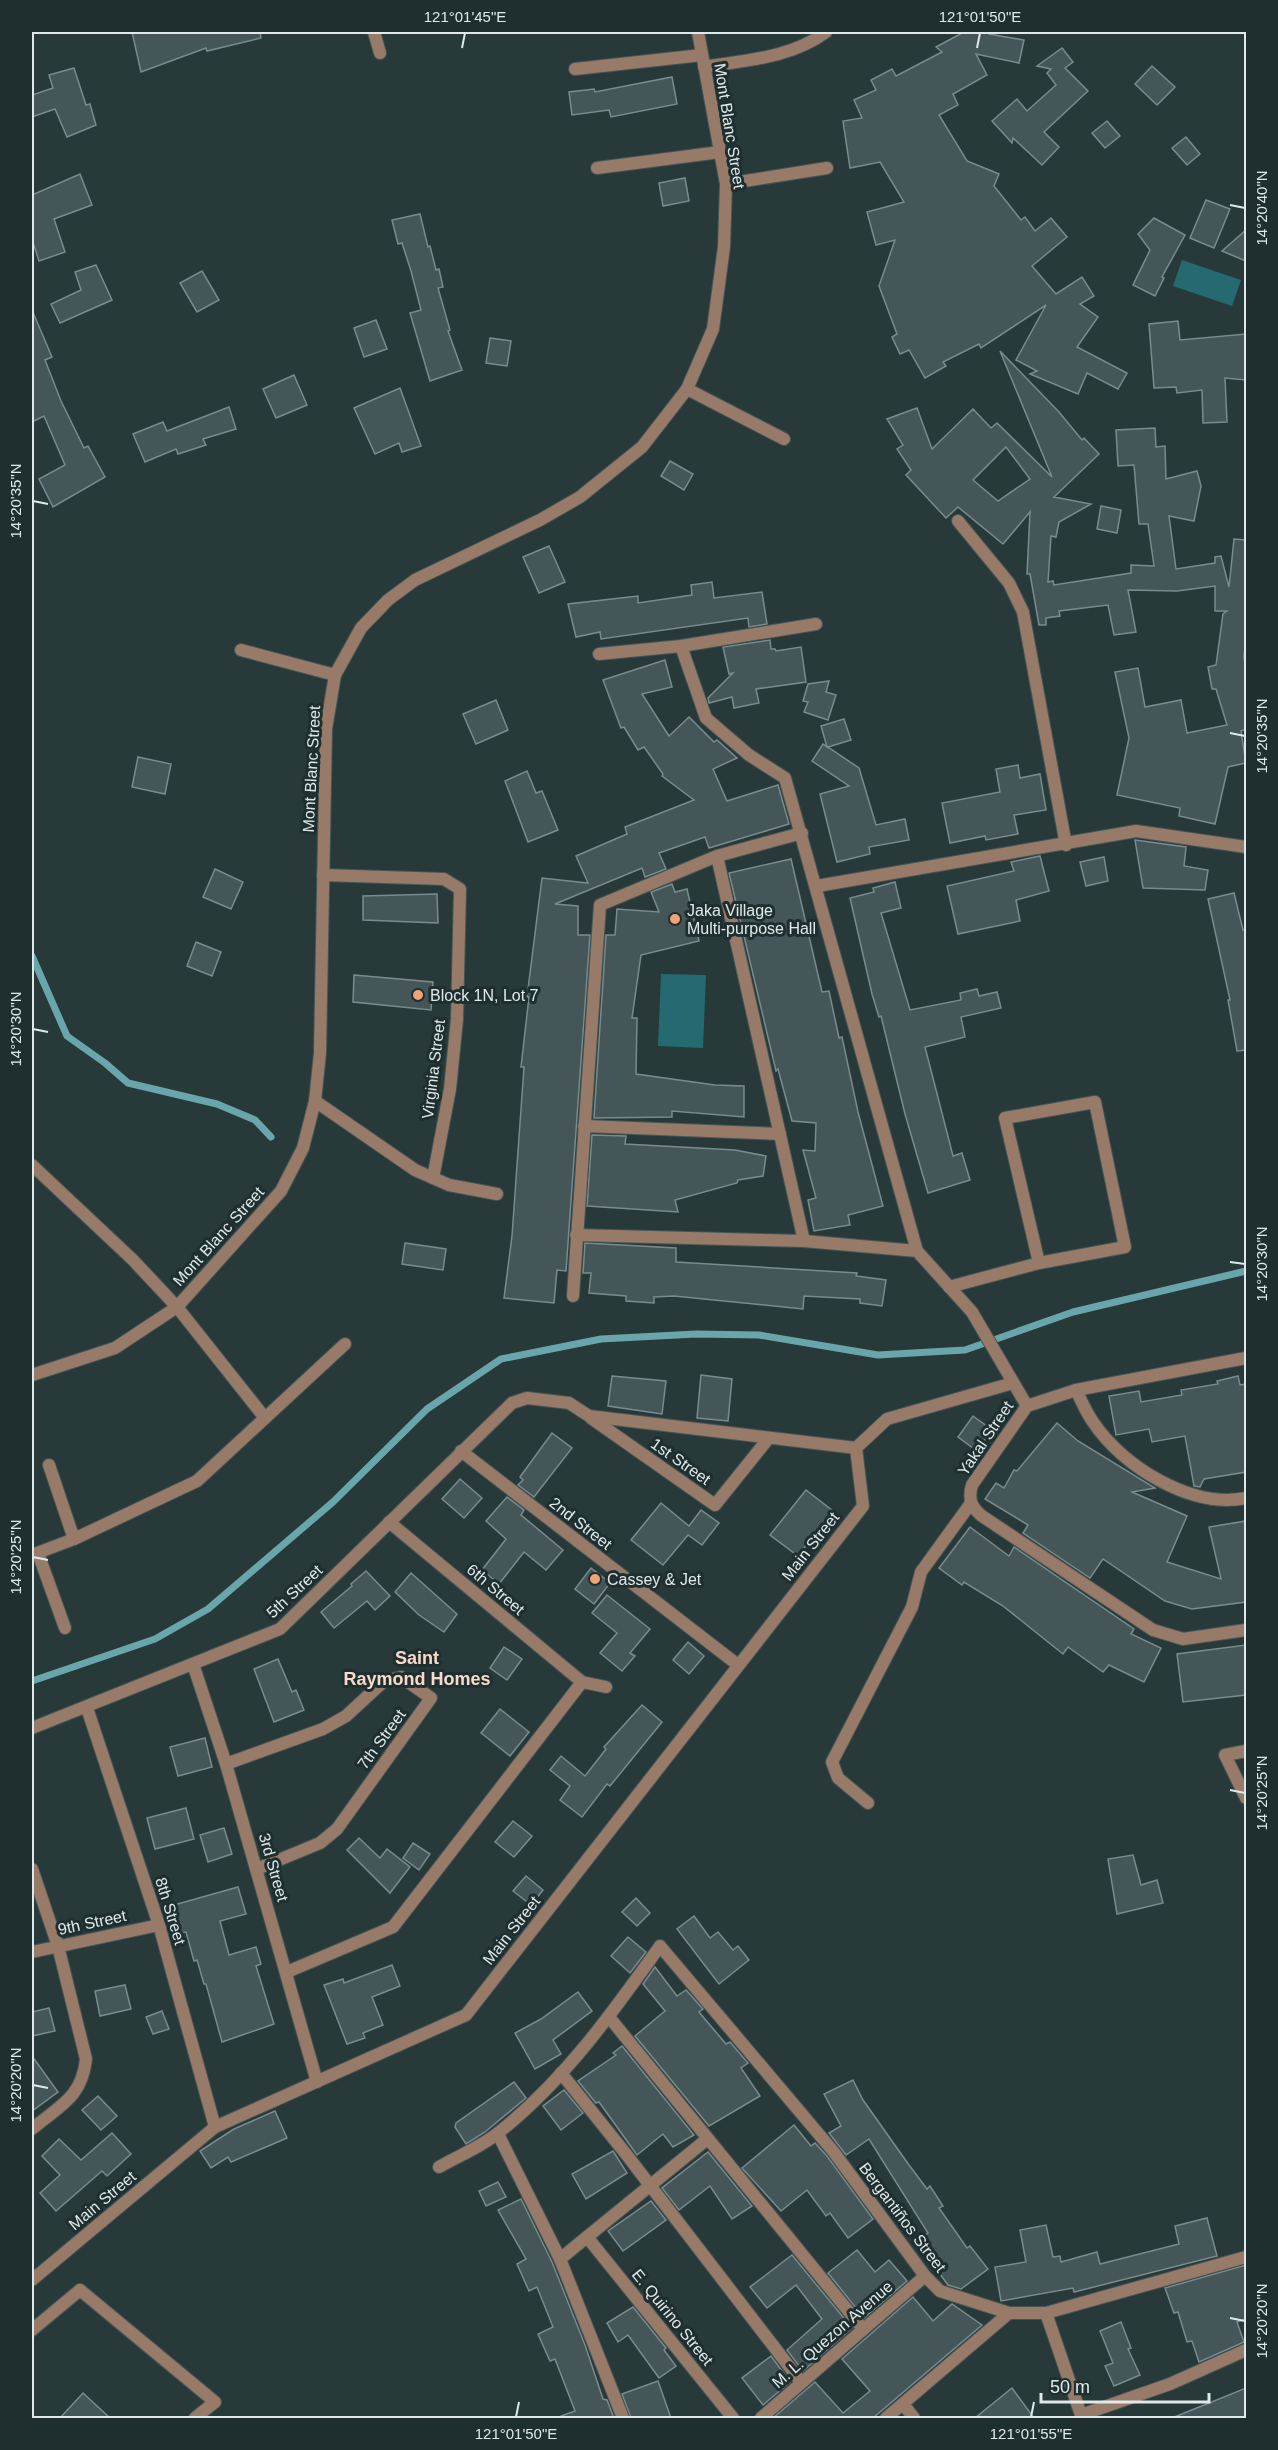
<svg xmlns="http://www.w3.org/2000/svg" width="1278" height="2450" font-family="Arial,sans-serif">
<rect width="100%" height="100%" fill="#28393a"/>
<!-- green -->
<g fill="#256a70">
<path d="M1182,260L1241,280L1232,306L1173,286Z"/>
<path d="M661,974L706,975L703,1048L658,1046Z"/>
</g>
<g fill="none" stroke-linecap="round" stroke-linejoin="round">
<!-- stream -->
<g stroke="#68a6ab" stroke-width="7">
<path d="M32,956L67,1036L105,1063L128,1083L217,1104L255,1120L271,1137"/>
<path d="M32,1681L155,1639L208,1609L333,1502L427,1409L501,1359L601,1339L696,1334L759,1335L878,1355L965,1350L1073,1312L1246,1271"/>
</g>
</g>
<!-- building -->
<g fill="#455658" stroke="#798c8d" stroke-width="1.5" fill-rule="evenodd">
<path d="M132,32H260L261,38L207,51L206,48L141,72Z"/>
<path d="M964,32H989V34L1024,40L1019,63L976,54L987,75L953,94L958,105L939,115L967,161L999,174L994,186L1021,220L1025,217L1035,231L1051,218L1067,237L1032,266L1056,294L1082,277L1094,296L1080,304L1098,317L1077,347L1127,373L1118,389L1087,373L1078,394L1030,374L1037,371L1016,360L1046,305L981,348L979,344L943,362L946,366L925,378L909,350L900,354L892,337L897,334L879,286L895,240L876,245L867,212L904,202L880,162L850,168L843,121L862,118L854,100L876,90L871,80L892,69L896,76L942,52L936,47Z"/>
<path d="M1062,48L1073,62L1065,68L1088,91L1044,132L1059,147L1042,165L1013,138L1012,143L992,121L1017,99L1027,111L1056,85L1047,73L1051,69L1037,66Z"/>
<path d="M1152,66L1175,87L1157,105L1135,84Z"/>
<path d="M74,68L86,105L90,104L96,125L67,137L55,109L32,117V95L53,88L49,75Z"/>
<path d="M672,77L677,104L611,117L609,110L572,115L569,92L594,89L595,92Z"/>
<path d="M1107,121L1120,136L1105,148L1092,133Z"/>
<path d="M1186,137L1200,154L1187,165L1172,148Z"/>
<path d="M80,174L92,205L54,219L65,252L39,261L32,239V195Z"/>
<path d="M685,178L689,201L663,206L659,183Z"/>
<path d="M1206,200L1230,209L1214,248L1190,238Z"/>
<path d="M420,214L428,247L430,246L436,270L439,269L443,287L438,288L450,330L448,331L462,370L430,381L410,313L421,310L411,271L402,243L398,244L392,220Z"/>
<path d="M1154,218L1185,235L1162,277L1164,278L1155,296L1133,285L1150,250L1138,234Z"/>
<path d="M1246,230V261L1222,251Z"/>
<path d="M96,265L112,300L60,323L51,304L81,290L75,272Z"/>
<path d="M202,271L219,300L197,312L180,283Z"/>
<path d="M32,310L52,357L45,360L61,401L84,448L88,446L105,477L53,507L39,479L65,465L44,416L32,422Z"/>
<path d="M376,320L387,349L364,357L354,328Z"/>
<path d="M1178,321L1180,340L1246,334V380L1225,378L1227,422L1203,423L1202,390L1177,393L1176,387L1154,388L1149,324Z"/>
<path d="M490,338L511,341L507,366L486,363Z"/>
<path d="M1000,351L1059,412L1082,440L1084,438L1099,454L1054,497L1091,504L1059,522L1056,537L1051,536L1048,582L1053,581L1054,585L1131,573V565L1154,566L1148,524H1139L1134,465L1118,466L1116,430L1155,428L1156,447L1165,446L1166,479L1197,471L1201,486L1194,521L1169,516L1176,569L1215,563V557L1221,556L1229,587L1234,539L1246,540V637L1244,657L1246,670V729L1241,731L1246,763L1228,767L1215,824L1179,816L1180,808L1117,795L1129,738L1115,672L1138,668L1145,707L1181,700L1187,733L1227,725L1216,689H1212L1208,667L1216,665L1223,614L1227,611H1215V586L1177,591L1128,590L1136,632L1114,635L1108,605L1059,611L1060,616L1046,618V625H1039L1030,574H1027L1030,512L1003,544L958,507L946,518L906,475L911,470L897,449L903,445L887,419L917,408L932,449L973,409L991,428L997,423L1052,477ZM1006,447L1030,479L998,501L973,480Z"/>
<path d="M294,375L307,405L276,418L263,389Z"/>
<path d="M400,388L421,446L402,452L399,443L375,454L354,408Z"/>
<path d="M229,407L236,429L203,439L206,445L178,454L176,449L145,462L133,434L163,422L167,431Z"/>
<path d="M670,461L693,474L684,490L661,476Z"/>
<path d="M1101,506L1121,510L1117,533L1097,529Z"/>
<path d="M549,546L565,582L539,593L523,557Z"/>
<path d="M712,582L714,598L762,592L767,624L749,627L748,618L601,639L600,632L576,637L568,604L638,596V603L692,595L691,585Z"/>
<path d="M770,640L771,649H775L776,651L801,647L806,682L756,689L759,703L734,708L732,697L709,703L708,698L733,673L729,674L723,647Z"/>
<path d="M665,660L672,687L642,694L669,736L689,717L714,742L717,740L737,758L713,769L727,801L778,785L789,824L709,848L705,837L659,853L666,869L645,877L642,868L555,904L578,906V935H590L566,1271L557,1270L554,1303L504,1298L512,1236L524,1067H521L529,997H527L542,878L588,883L576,856L627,834L625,827L694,800L662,776L663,774L644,747L638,750L624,727L621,728L603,680Z"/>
<path d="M829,681L826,692L836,695L828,720L804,712L808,702L803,701L808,684Z"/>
<path d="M496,700L508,730L476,744L463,714Z"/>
<path d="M844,719L851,740L828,747L859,768L876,825L905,819L909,840L869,847L870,854L837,862L820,794L849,786L812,761L823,744L827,747L821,726Z"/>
<path d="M138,757L171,764L165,794L132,787Z"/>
<path d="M1018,765L1020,778L1040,774L1046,810L1014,815L1018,834L986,840L985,836L950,843L942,803L1000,792L996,769Z"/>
<path d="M527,771L536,793L542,791L558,830L528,842L505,781Z"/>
<path d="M1135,840L1186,847L1184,866L1208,870L1205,890L1143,888Z"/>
<path d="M1040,856L1049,891L1016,900L1020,921L958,934L947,886L1014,871L1011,862Z"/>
<path d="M1104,857L1108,881L1086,886L1080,862Z"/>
<path d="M791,859L822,992L829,991L839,1038L842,1037L858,1112L883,1206L848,1215L850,1225L814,1231L808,1200L816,1198L803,1150L815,1151L816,1123L792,1121L778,1069L776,1071L729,873Z"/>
<path d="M215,869L243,882L231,909L203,897Z"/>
<path d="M895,882L901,908L881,913L910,1010L961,1000L960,993L977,989L979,996L997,992L1001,1008L961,1017L965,1037L925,1047L953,1156L962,1153L970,1180L928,1193L905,1114L881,1016L879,1017L872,994L850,898L874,892L873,888Z"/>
<path d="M672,884L675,892L687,889L699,941L641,955L632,1018H637L636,1074L715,1085L744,1086V1117L672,1111V1117L594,1118L606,935H615L617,909L659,912L651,892Z"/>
<path d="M1234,893L1243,930L1246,929V1050L1237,1051L1228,1000H1230L1208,899Z"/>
<path d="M437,894L438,923L363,920V896Z"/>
<path d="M196,942L221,952L212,976L187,966Z"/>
<path d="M354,975L433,982L431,1010L353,1002Z"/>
<path d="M592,1135L626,1136L625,1144L735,1150L766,1156L763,1176L738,1180L737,1183L675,1200L678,1212L587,1206Z"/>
<path d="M405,1243L446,1249L443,1270L402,1264Z"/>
<path d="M585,1243L676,1248V1262L857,1273L856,1276L886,1280L882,1306L860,1303V1299L804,1296L803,1309L674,1296L654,1297V1303L626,1301V1296L589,1293L591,1273H583Z"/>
<path d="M701,1375L732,1379L728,1421L697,1418Z"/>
<path d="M612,1376L666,1381L662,1414L608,1406Z"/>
<path d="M1238,1376L1240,1385L1246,1384V1472L1204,1479L1200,1487L1194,1486L1185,1436L1152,1442L1149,1429L1116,1435L1109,1396L1139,1391L1141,1402L1182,1395L1181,1390L1218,1384L1217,1381Z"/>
<path d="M973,1416L992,1430L977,1451L958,1437Z"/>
<path d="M1057,1423L1078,1441L1155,1488L1132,1492L1187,1516L1167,1562L1221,1579L1209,1527L1246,1521V1602L1192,1609L1165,1601L1103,1559L1090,1578L1023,1533L1028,1525L985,1499L996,1483L1004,1488L1014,1470L1017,1471Z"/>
<path d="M552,1433L572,1448L534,1497L518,1485L523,1480L520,1477Z"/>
<path d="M460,1479L482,1498L464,1518L442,1499Z"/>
<path d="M806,1490L833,1511L798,1556L770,1535Z"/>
<path d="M507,1497L524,1510L521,1515L563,1550L546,1570L524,1552L499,1584L482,1570L506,1539L486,1521Z"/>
<path d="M661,1503L689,1526L701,1510L719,1523L702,1545L688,1535L663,1565L631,1540Z"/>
<path d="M970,1527L1009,1556L1014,1547L1134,1629L1131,1634L1161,1648L1144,1682L1109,1665L1103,1672L1068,1647L1063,1654L1003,1606L964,1582L962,1585L939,1568Z"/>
<path d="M591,1568L610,1583L594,1604L575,1589Z"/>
<path d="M366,1571L390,1596L375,1610L367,1601L334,1628L321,1612L352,1586L351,1584Z"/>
<path d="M411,1573L457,1614L444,1632L419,1615L395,1592Z"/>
<path d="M607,1595L650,1629L630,1653L635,1656L622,1671L600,1653L617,1633L592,1613Z"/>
<path d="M688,1642L704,1656L689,1674L673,1660Z"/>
<path d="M1246,1645V1695L1183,1702L1177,1654Z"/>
<path d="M504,1647L522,1659L507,1680L490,1668Z"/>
<path d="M278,1659L292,1692L296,1690L304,1710L274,1722L254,1669Z"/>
<path d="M642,1705L662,1722L610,1786L607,1784L582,1817L560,1800L570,1786L550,1770L561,1756L585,1776L606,1749L604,1747Z"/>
<path d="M500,1709L529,1732L510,1756L481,1733Z"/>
<path d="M205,1738L212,1767L178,1776L170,1747Z"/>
<path d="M186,1808L194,1839L155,1849L147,1818Z"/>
<path d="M513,1821L532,1836L514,1857L495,1842Z"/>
<path d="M224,1828L232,1854L208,1862L200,1835Z"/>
<path d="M359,1838L380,1858L387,1849L410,1867L390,1893L347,1850Z"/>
<path d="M413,1843L430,1854L419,1870L403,1858Z"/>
<path d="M1133,1855L1141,1885L1157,1880L1163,1903L1117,1914L1108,1859Z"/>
<path d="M526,1876L543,1890L531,1905L513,1891Z"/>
<path d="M238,1887L246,1914L220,1921L229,1955L256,1947L261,1964L256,1966L274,2024L222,2042L206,1984H204L197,1960L194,1961L186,1932L180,1933L174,1905Z"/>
<path d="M636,1898L650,1913L637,1926L622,1912Z"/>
<path d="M694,1916L710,1938L718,1932L733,1950L738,1946L749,1960L719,1984L677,1929Z"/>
<path d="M628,1937L646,1952L630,1973L611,1956Z"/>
<path d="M392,1965L400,1986L372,1997L383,2025L363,2033L365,2038L347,2044L324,1985L343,1979L344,1983Z"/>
<path d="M655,1967L677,1996L686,1990L703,2009L699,2012L726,2044L730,2042L748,2063L741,2068L760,2096L709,2126L635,2036L665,2011L643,1984Z"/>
<path d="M125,1985L131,2009L100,2016L95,1991Z"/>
<path d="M578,1992L592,2011L553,2040L561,2054L535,2069L515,2033L541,2019Z"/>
<path d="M49,2008L55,2031L32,2036V2012Z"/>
<path d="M162,2011L169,2029L153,2034L146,2017Z"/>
<path d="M622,2046L694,2135L673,2147L663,2134L637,2155L599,2102L596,2103L578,2081L616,2055L613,2053Z"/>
<path d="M32,2056L58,2092L32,2111Z"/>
<path d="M853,2080L863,2100L909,2165L927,2189L930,2186L943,2206L939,2208L967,2248L970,2246L988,2269L961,2289L948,2285L937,2270L941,2267L921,2238L928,2233L869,2139L846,2155L829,2133L841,2126L824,2094Z"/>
<path d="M514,2082L526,2098L485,2132L466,2144L455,2127L456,2123Z"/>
<path d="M564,2090L583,2113L561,2130L543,2106Z"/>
<path d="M98,2096L117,2116L101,2130L82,2110Z"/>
<path d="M275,2111L287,2138L231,2162L228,2157L211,2168L200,2151L234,2129Z"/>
<path d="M794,2125L811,2146L815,2143L827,2156L873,2219L848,2238L830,2213L826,2216L807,2190L781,2211L742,2168Z"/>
<path d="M112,2133L131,2154L107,2176L102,2171L56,2211L40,2193L60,2175L42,2156L59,2139L81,2160Z"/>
<path d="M613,2151L627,2173L586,2199L572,2174Z"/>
<path d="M708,2152L752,2206L732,2219L710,2186L679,2210L662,2188Z"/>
<path d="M498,2182L506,2197L486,2206L479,2191Z"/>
<path d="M521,2199L552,2262L585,2345L603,2399L607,2400L614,2418H561V2416L575,2411L555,2359L550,2361L538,2334L553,2327L537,2287L529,2291L517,2264L526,2259L498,2210Z"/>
<path d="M651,2201L666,2220L623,2251L608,2231Z"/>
<path d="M1207,2218L1217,2256L1074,2292L1073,2288L1001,2301L995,2267L1026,2262L1020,2230L1046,2225L1053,2257L1060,2256L1061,2262L1097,2252L1100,2264L1179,2244L1175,2226Z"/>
<path d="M857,2250L875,2272L889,2260L907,2281L864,2318L828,2273Z"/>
<path d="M792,2255L852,2328L803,2371L787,2350L822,2319L796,2285L767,2308L750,2287Z"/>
<path d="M1246,2265V2319L1237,2322L1244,2342L1199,2362L1192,2341L1187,2342L1178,2312L1174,2313L1165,2288Z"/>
<path d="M913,2297L933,2321L952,2304L982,2325L873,2418H773L815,2382L843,2413L870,2391L842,2359Z"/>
<path d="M633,2307L666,2348L664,2350L676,2366L659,2378L628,2335L618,2342L607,2323Z"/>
<path d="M1121,2322L1131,2348L1128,2349L1140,2375L1114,2386L1105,2366L1113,2363L1100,2331Z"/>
<path d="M771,2356L790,2382L763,2405L742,2378Z"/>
<path d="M658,2381L671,2418H631L622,2394Z"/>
<path d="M1012,2388L1034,2418H975Z"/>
<path d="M1246,2388V2418H1172Z"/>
<path d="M83,2393L110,2418H60Z"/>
</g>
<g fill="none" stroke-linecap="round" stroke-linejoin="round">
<!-- lane casing -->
<g stroke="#455556" stroke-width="14">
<g id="lane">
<path d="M609,2017L863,2329"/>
<path d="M561,2073L626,2154L801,2382"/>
<path d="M587,2237L733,2418"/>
<path d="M560,2259L706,2140"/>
<path d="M32,2330L80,2290"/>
</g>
</g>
<!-- street casing -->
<g stroke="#455556" stroke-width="14">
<g id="street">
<path d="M374,32L380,53"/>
<path d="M704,67C747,60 791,58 826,32"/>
<path d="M575,69L702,55"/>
<path d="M597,168L720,152"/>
<path d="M726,184L827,168"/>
<path d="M687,389L784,439"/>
<path d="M958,521L1009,583L1023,612L1066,845"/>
<path d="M681,646L706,718L749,755L785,778L917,1251"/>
<path d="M241,650L335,675"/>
<path d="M599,654L681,646L816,624"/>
<path d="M717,856L804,1241"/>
<path d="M323,875L444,879L460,889L457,1019L450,1089L433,1178"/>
<path d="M817,886L1136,831L1246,847"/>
<path d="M315,1101L415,1170L449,1185L497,1194"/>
<path d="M584,1126L780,1134"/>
<path d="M32,1165L133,1260L177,1307L265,1418"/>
<path d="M576,1235L804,1241L917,1251L972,1312L1027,1406"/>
<path d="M949,1287L1039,1263L1125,1247L1095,1102L1005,1118L1039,1263"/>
<path d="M573,1296L600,905L717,856L802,833"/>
<path d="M1246,1358L1076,1390L1027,1406L972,1485C968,1499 971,1507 982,1516L1153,1630L1183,1639L1246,1630"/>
<path d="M32,1375L115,1348L177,1307L281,1191L303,1148L315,1101L320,1053L326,729L335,675L361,628L388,600L415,580L540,520L580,497L642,447L687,389L713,329L724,247L726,184L698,32"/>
<path d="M1076,1390C1081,1400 1086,1412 1093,1422C1123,1467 1192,1509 1246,1498"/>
<path d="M591,1418L715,1505L768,1439"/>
<path d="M856,1448L887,1419L1013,1383"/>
<path d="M461,1451L738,1665"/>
<path d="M49,1465L74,1539"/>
<path d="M389,1522L582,1682L606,1687"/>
<path d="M38,1553L65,1628"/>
<path d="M32,1555L74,1539L197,1481L345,1344"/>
<path d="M193,1664L226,1764L317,2082"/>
<path d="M87,1708L159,1925L215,2127"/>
<path d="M32,1728L280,1629L512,1403L527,1398L569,1403L589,1416L856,1448"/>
<path d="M1246,1751L1225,1755L1246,1798"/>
<path d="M226,1764L323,1729L346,1716L384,1681L401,1677L431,1698L337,1829L320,1843L257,1869"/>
<path d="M868,1803L838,1778L832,1762L912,1607L921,1572L971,1503"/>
<path d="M32,1869L58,1946L86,2059C82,2098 59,2106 32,2129"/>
<path d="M32,1952L159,1925"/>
<path d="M287,1972L393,1927L582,1682"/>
<path d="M498,2134L560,2259L623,2418"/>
<path d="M439,2167C458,2156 481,2147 498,2133C563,2082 613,2012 660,1946L833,2151L925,2276L940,2291L1009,2313H1046L1246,2257"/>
<path d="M32,2280L215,2127L466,2015L863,1506L856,1448"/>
<path d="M80,2290L215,2402L195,2418"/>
<path d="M1046,2313L1082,2418"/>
<path d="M903,2404L914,2418"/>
<path d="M1081,2415L1170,2384L1246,2350"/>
<path d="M761,2418L925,2276"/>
<path d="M886,2418L1009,2313"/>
</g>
</g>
<!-- lane -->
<use href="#lane" stroke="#987a69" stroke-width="12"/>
<!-- street -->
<use href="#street" stroke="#987a69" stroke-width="12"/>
</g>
<!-- ticks -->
<path fill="none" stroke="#dfe9ea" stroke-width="2" d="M462,48L465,33M977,48L980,33M1230,205L1245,208M33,501L48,504M1230,733L1245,736M33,1029L48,1032M1230,1262L1245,1264M33,1557L48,1560M1230,1790L1245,1793M33,2085L48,2088M1230,2318L1245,2321M516,2417L519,2402M1031,2417L1034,2402"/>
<!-- markers -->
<g fill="#efa377" stroke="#1f2f30" stroke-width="2">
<circle cx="675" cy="919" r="6"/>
<circle cx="418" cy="995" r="6"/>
<circle cx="595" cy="1579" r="6"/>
</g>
<g text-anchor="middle" stroke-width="6" stroke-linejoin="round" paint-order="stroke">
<!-- street labels -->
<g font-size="16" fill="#dfe9ea" stroke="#1f2f30">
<text transform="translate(730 126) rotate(81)" y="6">Mont Blanc Street</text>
<text transform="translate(311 769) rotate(-87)" y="6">Mont Blanc Street</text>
<text transform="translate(433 1069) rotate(-83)" y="6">Virginia Street</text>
<text transform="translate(218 1236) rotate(-48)" y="6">Mont Blanc Street</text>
<text transform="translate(985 1438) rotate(-56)" y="6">Yakal Street</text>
<text transform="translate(681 1461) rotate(35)" y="6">1st Street</text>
<text transform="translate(581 1523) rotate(38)" y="6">2nd Street</text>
<text transform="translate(810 1546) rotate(-52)" y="6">Main Street</text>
<text transform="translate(496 1589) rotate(40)" y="6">6th Street</text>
<text transform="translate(294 1591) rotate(-43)" y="6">5th Street</text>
<text transform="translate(381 1739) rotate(-54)" y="6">7th Street</text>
<text transform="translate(274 1867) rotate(74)" y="6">3rd Street</text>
<text transform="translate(171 1911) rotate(73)" y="6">8th Street</text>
<text transform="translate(92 1922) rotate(-12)" y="6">9th Street</text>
<text transform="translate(511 1930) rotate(-52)" y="6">Main Street</text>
<text transform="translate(102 2200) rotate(-40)" y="6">Main Street</text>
<text transform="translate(903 2217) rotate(53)" y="6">Bergantiños Street</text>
<text transform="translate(673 2317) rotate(51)" y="6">E. Quirino Street</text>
<text transform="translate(832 2334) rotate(-41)" y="6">M. L. Quezon Avenue</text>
</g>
<!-- poi labels -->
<g font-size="16" fill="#dfe9ea" stroke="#1f2f30" text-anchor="start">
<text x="687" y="916">Jaka Village<tspan x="687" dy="18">Multi-purpose Hall</tspan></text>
<text x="430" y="1001">Block 1N, Lot 7</text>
<text x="607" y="1585">Cassey &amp; Jet</text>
</g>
<!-- neighbourhood labels -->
<g font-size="18" font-weight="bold" fill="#f7dac9" stroke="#1f2f30">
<text x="417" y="1664">Saint<tspan x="417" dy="21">Raymond Homes</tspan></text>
</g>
</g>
<!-- border -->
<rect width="1278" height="2450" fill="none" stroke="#1f2f30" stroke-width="66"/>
<!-- scale -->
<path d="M1041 2393v9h168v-9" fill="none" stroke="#dfe9ea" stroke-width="3"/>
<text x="1050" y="2393" font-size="18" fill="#dfe9ea" stroke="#1f2f30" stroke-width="4.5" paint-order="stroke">50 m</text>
<rect x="33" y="33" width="1212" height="2384" fill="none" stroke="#dfe9ea" stroke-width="2"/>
<g font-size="15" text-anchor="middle" fill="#dfe9ea">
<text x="465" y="22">121°01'45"E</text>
<text x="980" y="22">121°01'50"E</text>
<text transform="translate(1262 208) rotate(-90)" y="5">14°20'40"N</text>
<text transform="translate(16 501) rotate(-90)" y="5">14°20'35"N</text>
<text transform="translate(1262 736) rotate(-90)" y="5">14°20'35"N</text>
<text transform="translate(16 1029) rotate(-90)" y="5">14°20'30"N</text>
<text transform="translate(1262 1264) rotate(-90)" y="5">14°20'30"N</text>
<text transform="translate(16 1557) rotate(-90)" y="5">14°20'25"N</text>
<text transform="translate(1262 1793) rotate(-90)" y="5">14°20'25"N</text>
<text transform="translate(16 2085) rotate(-90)" y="5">14°20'20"N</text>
<text transform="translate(1262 2321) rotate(-90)" y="5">14°20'20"N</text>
<text x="516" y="2439">121°01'50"E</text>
<text x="1031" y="2439">121°01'55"E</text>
</g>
</svg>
